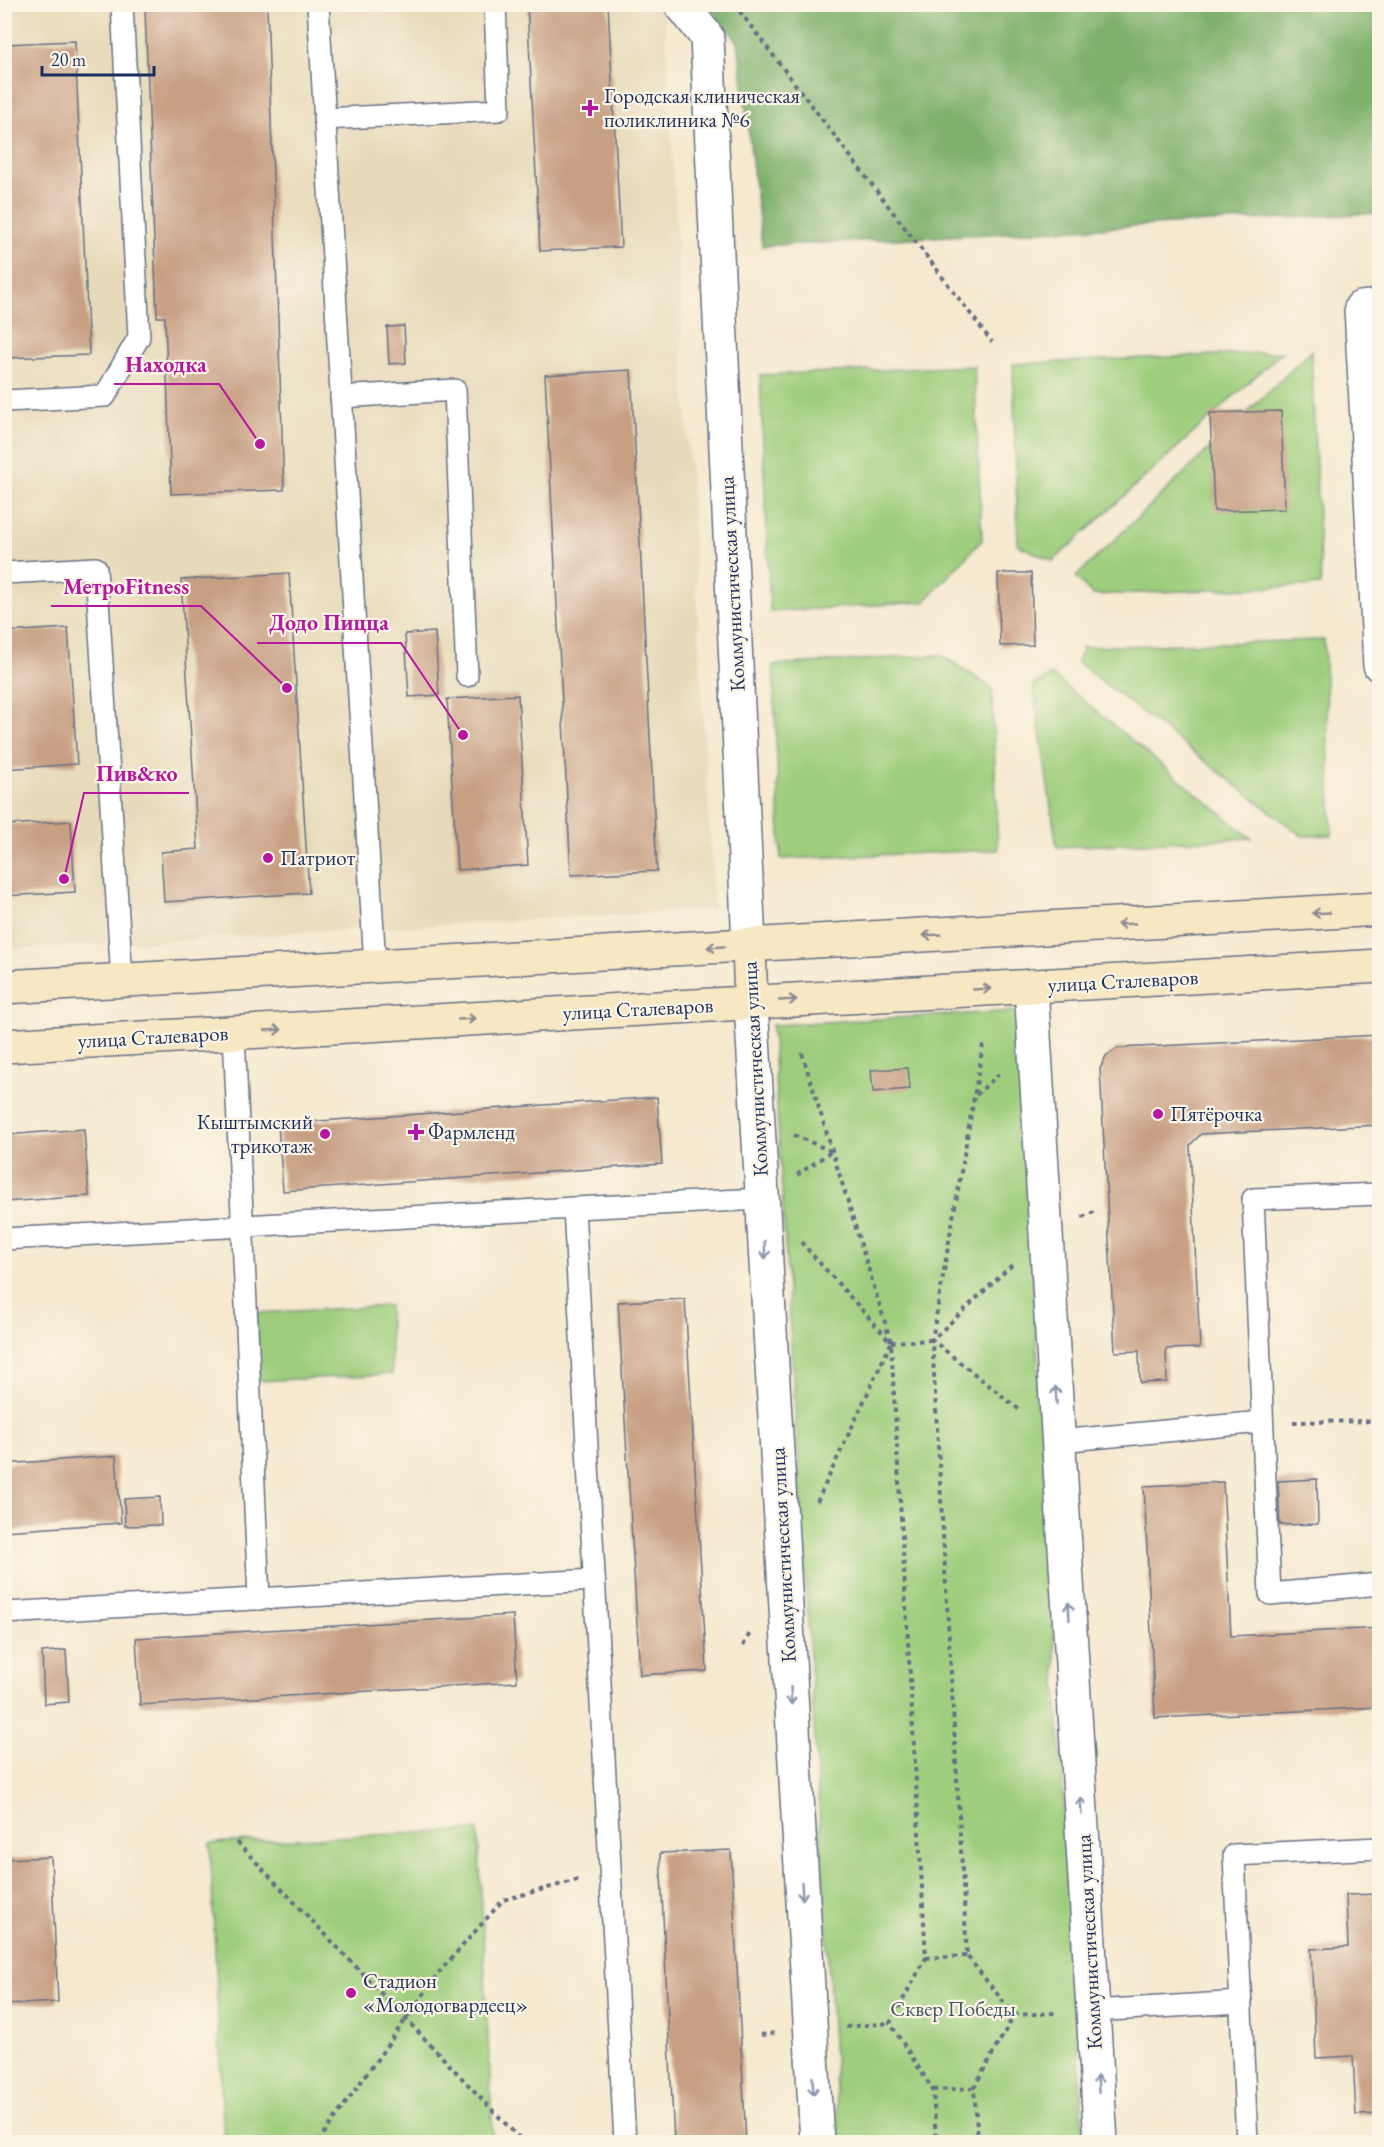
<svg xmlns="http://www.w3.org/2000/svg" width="1384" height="2147" font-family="'EB Garamond',serif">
<rect width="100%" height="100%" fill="#fcf5e5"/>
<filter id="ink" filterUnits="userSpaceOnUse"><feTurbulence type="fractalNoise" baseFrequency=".0167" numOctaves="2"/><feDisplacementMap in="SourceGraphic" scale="12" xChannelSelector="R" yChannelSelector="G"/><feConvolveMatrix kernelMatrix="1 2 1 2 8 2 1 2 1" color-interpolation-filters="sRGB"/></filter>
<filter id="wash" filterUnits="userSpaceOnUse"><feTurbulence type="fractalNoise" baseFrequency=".008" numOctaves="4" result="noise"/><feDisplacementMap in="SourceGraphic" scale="24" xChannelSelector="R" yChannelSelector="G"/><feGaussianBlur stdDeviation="1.35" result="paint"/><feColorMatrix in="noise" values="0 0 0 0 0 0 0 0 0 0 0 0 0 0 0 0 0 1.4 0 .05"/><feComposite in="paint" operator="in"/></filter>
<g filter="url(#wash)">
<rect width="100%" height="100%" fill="#f5e9cf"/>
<!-- built -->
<path fill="#e7daba" d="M5,5H664L714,909L5,950Z"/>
<!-- green -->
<g fill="#9ece7d" stroke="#5c7e6e" stroke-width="1.5">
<path d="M1311,351L1321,585L1093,595L1076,577Z"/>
<path d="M1282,352L1053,561L1018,545L1013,364Z"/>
<path d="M974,366L982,540L924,602L770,612L760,375Z"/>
<path d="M1324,640L1332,835L1302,836L1077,662L1083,647Z"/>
<path d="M941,655L992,688L998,850L781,859L773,665Z"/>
<path d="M1052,675L1251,838L1057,847L1033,685Z"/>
<path d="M1017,1011L1084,2142H839L772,1025Z"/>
<path d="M389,1306L392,1374L259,1381L256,1313Z"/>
<path d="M478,1830L493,2142H224L210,1843Z"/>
</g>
<!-- forest -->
<path fill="#7eb16c" stroke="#4c7065" stroke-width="1.5" d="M708,5H1379V213L762,246L738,42Z"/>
<g id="blocks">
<!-- building -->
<g fill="#c79f83">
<path d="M527,4H608L621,247L540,251Z"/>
<path d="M267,6L284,490L171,494L165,317H157L145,10Z"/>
<path d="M75,41L89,355L4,358V44Z"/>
<path d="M404,326L406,363L389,364L387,327Z"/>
<path d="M631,370L657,871L571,875L545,375Z"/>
<path d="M1281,411L1285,509L1214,511L1210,413Z"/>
<path d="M289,573L309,893L164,902L161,852L198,849L181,580Z"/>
<path d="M998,573H1031L1033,645L1000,646Z"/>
<path d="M68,628L77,764L4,769V632Z"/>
<path d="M435,632L439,695L409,697L405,634Z"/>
<path d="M518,695L528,865L457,870L447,699Z"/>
<path d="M71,821L75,892L4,896V825Z"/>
<path d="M1380,1035V1125L1201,1134L1190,1145L1200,1348L1166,1349L1167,1382L1140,1383L1139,1351L1115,1352L1100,1069L1106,1056L1118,1048Z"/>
<path d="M908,1068L910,1089L873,1092L871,1070Z"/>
<path d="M657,1097L662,1164L283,1191L278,1124Z"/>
<path d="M84,1129L89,1196L4,1202V1135Z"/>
<path d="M685,1299L707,1671L640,1675L618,1302Z"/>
<path d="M116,1456L121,1523L4,1531V1464Z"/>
<path d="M1317,1479L1318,1524L1280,1525L1278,1481Z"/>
<path d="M1223,1482L1231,1636L1380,1628V1707L1155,1718L1144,1486Z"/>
<path d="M160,1497L161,1525L125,1526L124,1499Z"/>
<path d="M513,1615L517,1682L140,1705L136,1638Z"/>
<path d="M66,1650L69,1702L44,1704L42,1652Z"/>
<path d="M731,1850L746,2142H674L660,1853Z"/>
<path d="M51,1857L58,2002L4,2005V1859Z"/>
<path d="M1380,1894V2114L1356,2115L1353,2056L1316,2058L1311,1949L1348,1947L1346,1895Z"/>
</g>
</g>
</g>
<g filter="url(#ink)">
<use href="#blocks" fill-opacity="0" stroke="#677086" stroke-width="1.5"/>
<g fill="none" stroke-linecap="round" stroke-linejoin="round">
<!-- service casing -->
<g stroke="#677086" stroke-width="24">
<g id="service">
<path d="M318,4L375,966"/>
<path d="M324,119L499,110L495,4"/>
<path d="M341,397L455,390L467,676"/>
<path d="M4,401L105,396L139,337L122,4"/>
<path d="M4,573L96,568L122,980"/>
<path d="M234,1033L259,1599"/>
<path d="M1380,1194L1253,1199L1270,1594L1380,1584"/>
<path d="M574,1208L762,1199"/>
<path d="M4,1239L574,1208L625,2142"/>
<path d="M1059,1441L1262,1422"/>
<path d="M4,1613L594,1580"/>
<path d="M1093,2011L1241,2002"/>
<path d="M1247,2142L1234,1855L1380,1848"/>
</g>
</g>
<!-- minor casing -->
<g stroke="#677086" stroke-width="36">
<g id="minor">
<path d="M681,4L707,37L749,945"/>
<path d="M1380,306L1361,308L1380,665"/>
<path d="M1031,986L1101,2142"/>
<path d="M751,1003L817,2142"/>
</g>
</g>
<!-- secondary casing -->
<g stroke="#677086" stroke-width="36">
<g id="secondary">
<path d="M749,945L751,1003"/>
<path d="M4,987L1380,909"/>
<path d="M4,1046L1380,966"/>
</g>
</g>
<!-- path -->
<g stroke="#677086" stroke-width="4" stroke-dasharray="4.5 4.5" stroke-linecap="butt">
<path d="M734,4L992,342"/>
<path d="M802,1053L891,1342L926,1958L890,2023L933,2090L936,2142"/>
<path d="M976,1095L999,1074"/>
<path d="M794,1135L831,1151"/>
<path d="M797,1175L832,1151"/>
<path d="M1082,1217L1094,1212"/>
<path d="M801,1242L888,1339"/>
<path d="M1012,1265L932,1340L1021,1411"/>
<path d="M891,1342L932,1340"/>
<path d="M1293,1422L1380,1421"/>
<path d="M817,1502L891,1343"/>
<path d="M743,1646L751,1631"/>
<path d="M237,1842L523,2142"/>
<path d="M926,1958L967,1956"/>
<path d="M1014,2015L1057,2013"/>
<path d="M846,2027L890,2023"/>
<path d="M761,2035L776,2033"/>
<path d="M933,2090L974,2088"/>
<path d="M318,2142L441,1970L503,1900L581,1879"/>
<path d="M978,2142L974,2088L1014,2015L967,1956L932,1340L983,1045"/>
</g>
<!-- service -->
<use href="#service" stroke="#fff" stroke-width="21"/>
<!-- minor -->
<use href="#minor" stroke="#fff" stroke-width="33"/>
<!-- secondary -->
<use href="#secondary" stroke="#f8e7c3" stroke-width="33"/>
</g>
<!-- one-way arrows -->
<defs><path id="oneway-shaft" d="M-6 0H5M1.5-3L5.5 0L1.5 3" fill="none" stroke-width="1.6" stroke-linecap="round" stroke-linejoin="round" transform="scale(1.5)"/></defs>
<g stroke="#8a8b90">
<use href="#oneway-shaft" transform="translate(1321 913) rotate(177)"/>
<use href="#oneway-shaft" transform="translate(1126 924) rotate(177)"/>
<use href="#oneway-shaft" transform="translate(932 935) rotate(177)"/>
<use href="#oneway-shaft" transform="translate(716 947) rotate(177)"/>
<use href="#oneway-shaft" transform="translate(982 989) rotate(-3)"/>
<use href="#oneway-shaft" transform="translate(788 1000) rotate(-3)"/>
<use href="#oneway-shaft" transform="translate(467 1019) rotate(-3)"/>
<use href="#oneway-shaft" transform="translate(273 1030) rotate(-3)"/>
</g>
<g stroke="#8d97ae">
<use href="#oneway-shaft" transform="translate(765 1250) rotate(87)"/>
<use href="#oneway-shaft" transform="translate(1056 1395) rotate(-94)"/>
<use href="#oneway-shaft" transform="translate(1069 1611) rotate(-93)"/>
<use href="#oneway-shaft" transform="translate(791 1696) rotate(87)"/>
<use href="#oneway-shaft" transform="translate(1081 1806) rotate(-93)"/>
<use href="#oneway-shaft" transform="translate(802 1891) rotate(87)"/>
<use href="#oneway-shaft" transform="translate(1098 2084) rotate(-94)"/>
<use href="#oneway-shaft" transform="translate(813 2086) rotate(87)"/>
</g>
</g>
<!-- markers -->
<g fill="#b5179e" stroke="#fcf5e5" stroke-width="2">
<path d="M587 99h6v6h6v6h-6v6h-6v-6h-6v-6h6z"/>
<circle cx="268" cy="858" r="6"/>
<circle cx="1158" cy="1114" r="6"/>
<path d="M413 1123h6v6h6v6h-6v6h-6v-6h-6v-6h6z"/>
<circle cx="325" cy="1134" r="6"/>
<circle cx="351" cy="1993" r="6"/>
</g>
<g text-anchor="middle" stroke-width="4.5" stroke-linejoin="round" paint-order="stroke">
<!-- poi labels -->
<g font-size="21" fill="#1b2f5e" stroke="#fcf5e5" text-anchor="start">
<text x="604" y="103">Городская клиническая<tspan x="604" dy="24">поликлиника №6</tspan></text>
<text x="280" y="865">Патриот</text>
<text x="1170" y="1121">Пятёрочка</text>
<text x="313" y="1129" text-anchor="end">Кыштымский<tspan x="313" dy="24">трикотаж</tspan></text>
<text x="428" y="1139">Фармленд</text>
<text x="363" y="1988">Стадион<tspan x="363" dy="24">«Молодогвардеец»</tspan></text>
</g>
<!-- street labels -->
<g font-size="21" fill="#1b2f5e" stroke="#fcf5e5">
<text transform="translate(732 584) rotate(-93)" y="7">Коммунистическая улица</text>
<text transform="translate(1123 981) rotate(-3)" y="7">улица Сталеваров</text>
<text transform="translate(638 1009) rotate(-3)" y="7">улица Сталеваров</text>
<text transform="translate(153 1037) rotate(-3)" y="7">улица Сталеваров</text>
<text transform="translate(755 1069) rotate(-93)" y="7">Коммунистическая улица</text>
<text transform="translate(783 1555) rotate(-93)" y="7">Коммунистическая улица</text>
<text transform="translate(1089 1942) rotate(-93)" y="7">Коммунистическая улица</text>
</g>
<!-- park labels -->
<g font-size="21" fill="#3c5766" stroke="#fcf5e5">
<text x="953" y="2016">Сквер Победы</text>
</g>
</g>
<!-- callouts -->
<path fill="none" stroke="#b5179e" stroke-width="2" d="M260 444L219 384H114M287 688L201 606H51M463 735L401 643H257M64 879L84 793H189"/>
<g fill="#b5179e" stroke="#fcf5e5" stroke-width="2">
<circle cx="260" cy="444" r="6"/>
<circle cx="287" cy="688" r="6"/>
<circle cx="463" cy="735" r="6"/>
<circle cx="64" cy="879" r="6"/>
</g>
<g font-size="22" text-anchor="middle" font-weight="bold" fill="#b5179e" stroke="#fcf5e5" stroke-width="4.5" stroke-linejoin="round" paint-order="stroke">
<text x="166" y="372">Находка</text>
<text x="126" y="594">МетроFitness</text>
<text x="329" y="630">Додо Пицца</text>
<text x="137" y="781">Пив&amp;ко</text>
</g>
<!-- margin -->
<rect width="1384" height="2147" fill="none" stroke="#fcf5e5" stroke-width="24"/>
<!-- scale -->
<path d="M42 66v9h112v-9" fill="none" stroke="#1b2f5e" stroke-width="3"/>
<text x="51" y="66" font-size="18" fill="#1b2f5e" stroke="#fcf5e5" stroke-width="4.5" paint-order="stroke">20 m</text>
</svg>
